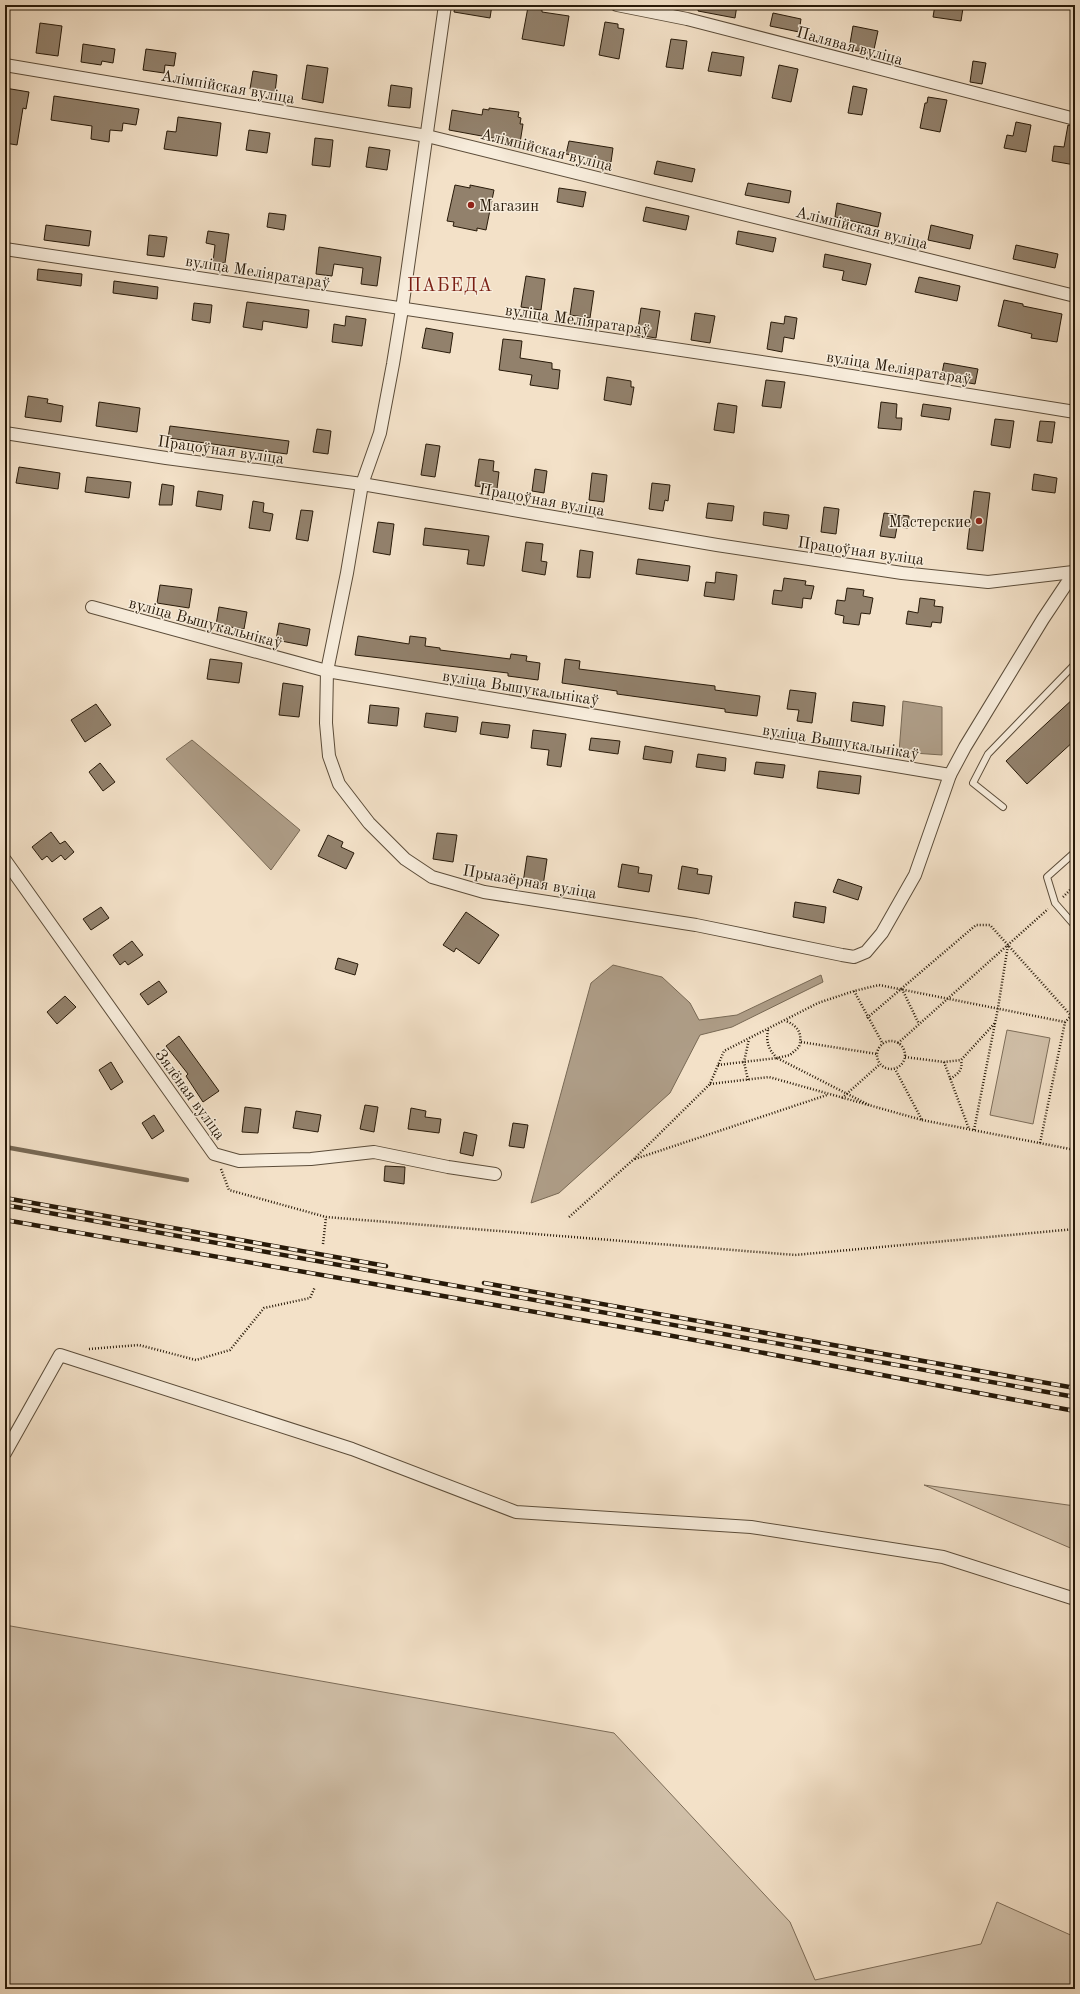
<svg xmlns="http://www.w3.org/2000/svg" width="1080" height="1994" font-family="'Old Standard TT',serif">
<rect width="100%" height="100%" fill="#f3e1c8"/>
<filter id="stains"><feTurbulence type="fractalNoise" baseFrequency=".005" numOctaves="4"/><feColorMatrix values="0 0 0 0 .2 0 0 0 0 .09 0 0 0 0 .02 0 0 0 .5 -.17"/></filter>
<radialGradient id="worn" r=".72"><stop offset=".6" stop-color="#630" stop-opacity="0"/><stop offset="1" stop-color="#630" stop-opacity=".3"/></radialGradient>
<!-- green -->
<g fill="#d0bfa8" stroke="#7c6c58">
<path d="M1007,1030L1050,1038L1033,1124L990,1115Z"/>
<path d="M924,1485L1075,1506V1550Z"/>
<path d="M5,1625L614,1733L790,1922L815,1980L981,1944L997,1902L1075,1937V1989H5Z"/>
</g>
<!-- water -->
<g fill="#ae9d87" stroke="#786955">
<path d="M903,701L942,707V755L899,752Z"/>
<path d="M192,740L300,830L271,870L166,759Z"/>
<path d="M613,965L662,977L690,1003L699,1020L737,1015L821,975L823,982L732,1027L700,1035L670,1093L559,1193L531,1203L591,983Z"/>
</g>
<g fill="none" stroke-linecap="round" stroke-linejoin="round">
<!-- stream -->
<path stroke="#786955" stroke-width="4.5" d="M5,1147L187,1180"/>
</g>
<!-- building -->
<g fill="#92816c" stroke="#281a09">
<path d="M455,5H492L490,18L454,12Z"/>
<path d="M699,5H737L735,18L698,11Z"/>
<path d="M935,5L963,8L961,21L933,17Z"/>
<path d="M528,7L542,10V12L569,16L564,46L522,39Z"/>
<path d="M773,13L801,19L799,32L770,26Z"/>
<path d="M605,22L618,24V28L624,29L619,59L599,55Z"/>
<path d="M40,23L62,26L58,56L36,53Z"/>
<path d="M853,26L878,31L873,54L849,49Z"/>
<path d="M671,39L687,41L683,69L666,67Z"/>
<path d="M83,44L115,49L113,63L102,61L101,65L81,62Z"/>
<path d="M146,49L176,53L174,66L165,65L164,73L143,70Z"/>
<path d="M712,52L744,57L741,76L708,71Z"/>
<path d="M973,61L986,63L982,84L970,82Z"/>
<path d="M307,65L328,68L323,103L302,99Z"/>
<path d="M779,65L798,69L791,102L772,98Z"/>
<path d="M253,71L277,75L275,93L250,89Z"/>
<path d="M391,85L412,88L410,108L388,106Z"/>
<path d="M853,86L867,89L862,115L848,113Z"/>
<path d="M5,88L29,92L26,109L23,108L17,145L5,143Z"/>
<path d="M54,96L139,109L136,125L123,123L122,131L110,130L109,142L91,139L92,126L51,120Z"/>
<path d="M928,97L947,100L940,132L920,128L925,103H927Z"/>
<path d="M489,108L519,112L518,117L521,118L520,124H523L520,143L449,130L452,110L482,115L483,109L489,110Z"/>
<path d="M178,117L221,123L217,156L164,149L167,131L176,132Z"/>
<path d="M1016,122L1031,125L1026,152L1004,148L1007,135L1013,136Z"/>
<path d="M1068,125L1075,126V165L1052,161L1054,146L1064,147Z"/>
<path d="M249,130L270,133L267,153L246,150Z"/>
<path d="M315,138L333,140L330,167L312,165Z"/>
<path d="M569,141L613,148L611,162L566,154Z"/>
<path d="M369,147L390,150L387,170L366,167Z"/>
<path d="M657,161L695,169L692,182L654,174Z"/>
<path d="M748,183L791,191L789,203L745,195Z"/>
<path d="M455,185L470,188V185L494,190L486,230L477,228V231L453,226L454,222L447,221Z"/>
<path d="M559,188L586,192L583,207L557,202Z"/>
<path d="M837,203L881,213L878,227L835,217Z"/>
<path d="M646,207L689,216L686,230L643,221Z"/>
<path d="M269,213L286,215L284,230L267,227Z"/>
<path d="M46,225L91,231L89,246L44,240Z"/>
<path d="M931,225L973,235L970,249L928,240Z"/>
<path d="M208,231L229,234L225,263L213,262L215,245L206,243Z"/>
<path d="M738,231L776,238L773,252L736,244Z"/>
<path d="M149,235L167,237L164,257L147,255Z"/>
<path d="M1016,245L1058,254L1055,268L1013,259Z"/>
<path d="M319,247L381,257L377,286L361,284L363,268L334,264L332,276L316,274Z"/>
<path d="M825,254L871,264L866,285L842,280L844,271L823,267Z"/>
<path d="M38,269L82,274L81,286L37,280Z"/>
<path d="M526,276L545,279L541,310L521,307Z"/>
<path d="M919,277L960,286L957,301L915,292Z"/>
<path d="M114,281L158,287L157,299L113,293Z"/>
<path d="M574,288L594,291L590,318L570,315Z"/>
<path d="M1004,300L1023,304V306L1062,314L1057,342L1031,338L1032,334L998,326Z"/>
<path d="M247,302L309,310L307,328L263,321L262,330L243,327Z"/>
<path d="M194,303L212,305L210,323L192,320Z"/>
<path d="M641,308L660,311L656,338L637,335Z"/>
<path d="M695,313L715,316L710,343L691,340Z"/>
<path d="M346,316L366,319L362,346L332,342L334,324L345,326Z"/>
<path d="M785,316L797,318L794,339L784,337L782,352L767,349L771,322L784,324Z"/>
<path d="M426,328L453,333L450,353L422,348Z"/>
<path d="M503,339L522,341L520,358L552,363V369L560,370L558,389L530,385L532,375L499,370Z"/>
<path d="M944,363L978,369L975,384L941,378Z"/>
<path d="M607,377L631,381V387H634L631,405L604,400Z"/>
<path d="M766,380L785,382L781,408L762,406Z"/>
<path d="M28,396L48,399L47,403L63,406L61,422L25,417Z"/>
<path d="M99,402L140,408L137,432L96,426Z"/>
<path d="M881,402L897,404L896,418H902L901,430L878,428Z"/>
<path d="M718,403L737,406L734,433L714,430Z"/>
<path d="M923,404L951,408L949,420L921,416Z"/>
<path d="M995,419L1014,421L1010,448L991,445Z"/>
<path d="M1040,421L1055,422L1052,443L1037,441Z"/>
<path d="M170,426L289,441L287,454L168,438Z"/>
<path d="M317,429L331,431L328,454L313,452Z"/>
<path d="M426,444L440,446L435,477L421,475Z"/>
<path d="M479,459L494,461L493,471L499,472L497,489L475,486Z"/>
<path d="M19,467L60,473L58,489L16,483Z"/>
<path d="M535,469L547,471L544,493L532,491Z"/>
<path d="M592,473L607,475L604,502L589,500Z"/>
<path d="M1034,474L1057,478L1055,493L1032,490Z"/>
<path d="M87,477L131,482L129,498L85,492Z"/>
<path d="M652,483L670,485L668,501L665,500L663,511L649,509Z"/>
<path d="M162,484L174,486L172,505H159Z"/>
<path d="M198,491L223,495L221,510L196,506Z"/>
<path d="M974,491L990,493L983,551L967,549Z"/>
<path d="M253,501L264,503L263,512L273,514L270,531L249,528Z"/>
<path d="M708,503L734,506L732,521L706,518Z"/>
<path d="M824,507L839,509L836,534L821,532Z"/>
<path d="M301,510L313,511L308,541L296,539Z"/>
<path d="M764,512L789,515L787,529L763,525Z"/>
<path d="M884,513L909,516L908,528L897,527L895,538L880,536Z"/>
<path d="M378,522L394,524L390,555L373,552Z"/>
<path d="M425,528L489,536L484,566L467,564L469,550L423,545Z"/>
<path d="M526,542L543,544L541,561L547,562L545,575L522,571Z"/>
<path d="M580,550L593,552L590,578L577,577Z"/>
<path d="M638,559L690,566L688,581L636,574Z"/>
<path d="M716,572L737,575L734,600L704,596L706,582L715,583Z"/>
<path d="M784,578L806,581L805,585L814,586L811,599L803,598L802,608L772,604L774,590L782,591Z"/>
<path d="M160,585L192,589L189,608L157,603Z"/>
<path d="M847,588L864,590L863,596L873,598L870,614L861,613L859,625L843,623L844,616L835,614L837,600L845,601Z"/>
<path d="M920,598L935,600L934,606L943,607L941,623L932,622L931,627L906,624L908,611L918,613Z"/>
<path d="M219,607L247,612L244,629L216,625Z"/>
<path d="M279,623L310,629L307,646L276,640Z"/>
<path d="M358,636L409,644L410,636L426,638L425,646L440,648V650L510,659L511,654L527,656L526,661L540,663L538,680L508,676V673L355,655Z"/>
<path d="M210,659L242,663L239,683L207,679Z"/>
<path d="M565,659L580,661L579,669L715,686V690L760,696L757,716L725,712V709L617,694V691L562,683Z"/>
<path d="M283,683L303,686L299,717L279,715Z"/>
<path d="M790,690L816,693L812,723L797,721L799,710L787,709Z"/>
<path d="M1075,697V740L1027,784L1006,761Z"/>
<path d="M853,702L885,706L883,726L851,721Z"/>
<path d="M96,704L111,725L85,742L71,720Z"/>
<path d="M370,705L399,708L397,726L368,723Z"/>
<path d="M426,713L458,717L456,732L424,727Z"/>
<path d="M482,722L510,725L508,738L480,734Z"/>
<path d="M533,730L566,734L561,767L547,765L549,750L531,748Z"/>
<path d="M591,738L620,741L618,754L589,750Z"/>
<path d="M645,746L673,751L671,763L643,759Z"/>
<path d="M698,754L726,758L725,771L696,767Z"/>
<path d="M756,762L785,765L783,778L754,774Z"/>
<path d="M100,763L115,782L103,791L89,772Z"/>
<path d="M819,771L861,776L859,794L817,788Z"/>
<path d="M51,832L60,844L65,841L74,852L65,860L61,855L52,862L47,856L42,860L32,847Z"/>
<path d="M437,833L457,835L453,862L433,859Z"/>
<path d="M328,835L343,842L341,847L354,853L346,869L318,856Z"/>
<path d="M527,856L547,859L543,886L523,883Z"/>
<path d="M622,864L639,867L638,873L652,875L649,892L618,887Z"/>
<path d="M682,866L698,869L697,874L712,876L709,894L678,889Z"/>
<path d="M838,879L862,887L858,900L833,892Z"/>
<path d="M795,902L826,907L824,923L793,917Z"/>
<path d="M101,907L109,918L91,930L83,919Z"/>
<path d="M466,912L499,935L479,964L456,948L454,952L443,945Z"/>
<path d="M132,941L143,955L128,965L125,961L120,965L113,955Z"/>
<path d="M338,958L358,964L355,975L335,969Z"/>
<path d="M159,981L167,992L148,1005L140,994Z"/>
<path d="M65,996L76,1007L57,1024L47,1012Z"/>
<path d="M179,1036L219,1091L203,1102L186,1076L188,1074L166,1046Z"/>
<path d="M111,1062L123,1082L111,1090L99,1070Z"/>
<path d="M365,1105L378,1107L374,1132L360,1129Z"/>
<path d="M245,1107L261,1109L258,1133L242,1132Z"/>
<path d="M411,1108L426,1111L425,1117L441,1119L439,1133L408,1129Z"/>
<path d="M296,1111L321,1115L318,1132L293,1128Z"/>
<path d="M154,1115L164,1131L152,1139L142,1123Z"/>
<path d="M513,1123L528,1125L524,1148L509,1146Z"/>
<path d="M464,1132L477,1135L473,1156L460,1153Z"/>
<path d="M385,1166L405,1167L404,1184L384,1181Z"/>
</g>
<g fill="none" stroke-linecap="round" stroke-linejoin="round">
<!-- service casing -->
<g stroke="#5b4c39" stroke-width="8">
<g id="service">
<path d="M1003,807L973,783L988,754L1075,664"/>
<path d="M1075,852L1047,877L1055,903L1075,926"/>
</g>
</g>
<!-- minor casing -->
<g stroke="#5b4c39" stroke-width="14">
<g id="minor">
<path d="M445,5L402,309L393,364L380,433L362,484L347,573L327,671L326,723L329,756L339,784L369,823L405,859L432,877L484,892L696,925L842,955L854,957L866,952L882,933L915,875L950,775L965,747L1043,619L1075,571"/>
<path d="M617,5L687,19L1075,119"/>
<path d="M5,65L427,136L1075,296"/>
<path d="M5,249L808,369L1075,412"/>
<path d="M5,433L166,458L362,484L717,545L902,573L988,582L1073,572"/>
<path d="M92,607L327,671L950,775"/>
<path d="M5,860L214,1154L239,1161L311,1159L374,1152L448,1167L495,1174"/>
<path d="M5,1453L60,1355L352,1449L516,1512L751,1527L943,1557L1075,1599"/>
</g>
</g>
<!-- path -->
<g stroke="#281a09" stroke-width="2.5" stroke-dasharray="1 2" stroke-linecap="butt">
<path d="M1063,897L1075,885"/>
<path d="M902,989L919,1024"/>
<path d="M854,991L883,1044"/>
<path d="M867,1018L976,925H990L1075,1020"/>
<path d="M768,1030C766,1042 768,1049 777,1058L790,1055L799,1047C803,1034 798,1026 786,1021"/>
<circle cx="891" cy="1055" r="14"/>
<path d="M801,1042L877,1054"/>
<path d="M898,1043L1048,909"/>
<path d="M905,1057L944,1062L961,1060L995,1023"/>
<path d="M944,1062L969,1129"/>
<path d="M718,1065L777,1058L869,1105"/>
<path d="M950,1079C958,1074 963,1070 961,1060"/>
<path d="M748,1080L744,1062L749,1039"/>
<path d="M710,1084L769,1077L922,1120L895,1069"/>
<path d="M842,1098L880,1064"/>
<path d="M922,1120L1075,1150"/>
<path d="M974,1130L998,1008L1008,945"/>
<path d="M1040,1143L1065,1022"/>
<path d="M635,1159L827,1095"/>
<path d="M221,1169L229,1190L326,1217L795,1255L1075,1229"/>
<path d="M569,1217L634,1159L710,1084L724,1051L818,1003L854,991L879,985L1065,1022L1075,1012"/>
<path d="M323,1244L326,1217"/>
<path d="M89,1349L139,1345L196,1360L230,1350L264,1308L310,1298L315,1287"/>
</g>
<!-- service -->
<use href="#service" stroke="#f7ecdb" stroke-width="6"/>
<!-- minor -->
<use href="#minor" stroke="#f7ecdb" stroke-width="12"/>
<!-- rail casing -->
<g stroke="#281a09" stroke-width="4.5">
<g id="rail">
<path d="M5,1198L386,1266"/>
<path d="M5,1205L1075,1397"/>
<path d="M5,1220L662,1334L1075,1411"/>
<path d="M484,1283L1075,1388"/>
</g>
</g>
<!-- rail -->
<use href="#rail" stroke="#f7ecdb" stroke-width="3" stroke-dasharray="9" stroke-linecap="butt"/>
</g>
<!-- markers -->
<g fill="#8f2418" stroke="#f7ecdb" stroke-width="1.5">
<circle cx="471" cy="205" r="4"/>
<circle cx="979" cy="521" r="4"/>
</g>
<g text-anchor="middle" stroke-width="3" stroke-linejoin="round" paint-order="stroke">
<!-- street labels -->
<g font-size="16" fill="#281a09" stroke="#f7ecdb">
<text transform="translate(850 45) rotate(15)" y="6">Палявая вуліца</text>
<text transform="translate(228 86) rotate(10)" y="6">Алімпійская вуліца</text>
<text transform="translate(547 149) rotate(14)" y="6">Алімпійская вуліца</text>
<text transform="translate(862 227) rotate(14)" y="6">Алімпійская вуліца</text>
<text transform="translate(258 271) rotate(9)" y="6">вуліца Меліяратараў</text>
<text transform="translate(578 319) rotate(8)" y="6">вуліца Меліяратараў</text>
<text transform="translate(899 367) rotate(9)" y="6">вуліца Меліяратараў</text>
<text transform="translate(221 449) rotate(8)" y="6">Працоўная вуліца</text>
<text transform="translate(542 499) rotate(10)" y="6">Працоўная вуліца</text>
<text transform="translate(861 550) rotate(8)" y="6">Працоўная вуліца</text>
<text transform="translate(206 622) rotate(15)" y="6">вуліца Вышукальнікаў</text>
<text transform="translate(521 687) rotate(9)" y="6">вуліца Вышукальнікаў</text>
<text transform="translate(841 741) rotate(9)" y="6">вуліца Вышукальнікаў</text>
<text transform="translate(530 881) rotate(10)" y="6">Прыазёрная вуліца</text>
<text transform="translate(191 1094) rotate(54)" y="6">Зялёная вуліца</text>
</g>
<!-- poi labels -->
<g font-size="16" fill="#281a09" stroke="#f7ecdb" text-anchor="start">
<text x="479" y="211">Магазин</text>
<text x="971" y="527" text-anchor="end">Мастерские</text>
</g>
<!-- quarter labels -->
<g font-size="18" letter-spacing="1" fill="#7a1f14" stroke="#f7ecdb">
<text x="450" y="291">ПАБЕДА</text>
</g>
</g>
<!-- margin -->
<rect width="1080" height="1994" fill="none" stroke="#f3e1c8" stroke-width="20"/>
<rect x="6" y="6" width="1068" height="1982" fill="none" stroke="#281a09" stroke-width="2"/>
<rect x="10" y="10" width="1060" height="1974" fill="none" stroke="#281a09"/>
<rect width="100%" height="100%" filter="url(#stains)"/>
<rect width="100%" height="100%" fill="url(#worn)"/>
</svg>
